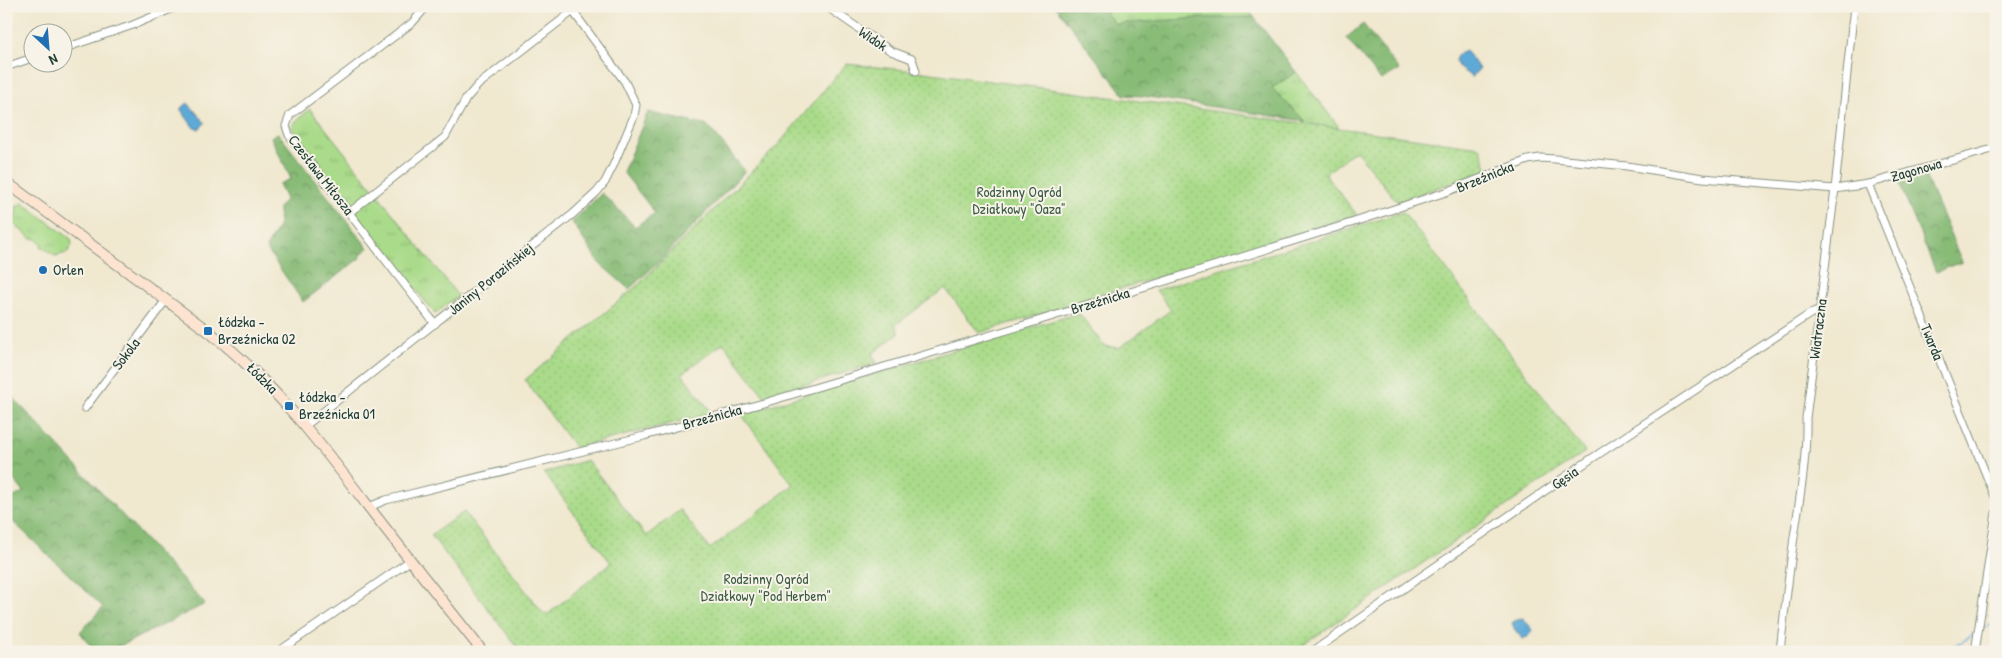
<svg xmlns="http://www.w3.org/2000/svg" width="2002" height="658" font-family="'Patrick Hand',sans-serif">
<defs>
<pattern id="grass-tufts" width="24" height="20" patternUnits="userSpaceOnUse" patternTransform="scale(1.25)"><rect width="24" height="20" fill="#aadb8a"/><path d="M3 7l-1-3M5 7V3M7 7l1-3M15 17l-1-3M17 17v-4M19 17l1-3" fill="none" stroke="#92bd78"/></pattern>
<pattern id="forest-crowns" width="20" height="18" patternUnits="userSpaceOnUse" patternTransform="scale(1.25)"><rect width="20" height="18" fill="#87bb76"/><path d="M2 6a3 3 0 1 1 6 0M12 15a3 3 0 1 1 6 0" fill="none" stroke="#6e9962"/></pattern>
<pattern id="garden-dots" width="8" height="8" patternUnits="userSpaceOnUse" patternTransform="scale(1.25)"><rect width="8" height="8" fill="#aadb8a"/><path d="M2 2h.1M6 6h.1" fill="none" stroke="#92bd78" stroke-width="1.8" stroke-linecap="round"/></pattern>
</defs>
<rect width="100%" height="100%" fill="#f7f3e8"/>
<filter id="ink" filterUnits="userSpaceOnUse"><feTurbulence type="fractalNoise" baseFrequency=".02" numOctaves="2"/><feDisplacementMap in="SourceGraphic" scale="10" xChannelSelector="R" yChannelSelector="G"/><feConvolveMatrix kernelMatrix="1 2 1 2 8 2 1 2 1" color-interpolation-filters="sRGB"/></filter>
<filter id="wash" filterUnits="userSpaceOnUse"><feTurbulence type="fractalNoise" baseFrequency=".0096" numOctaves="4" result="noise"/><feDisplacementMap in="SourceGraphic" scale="20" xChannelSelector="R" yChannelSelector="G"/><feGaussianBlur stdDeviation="1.12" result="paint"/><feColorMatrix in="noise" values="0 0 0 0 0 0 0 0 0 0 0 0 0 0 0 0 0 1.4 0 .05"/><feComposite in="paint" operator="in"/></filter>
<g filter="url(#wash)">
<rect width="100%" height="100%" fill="#f0e8cf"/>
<!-- grass -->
<g fill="url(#grass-tufts)" stroke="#648c5f">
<path d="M1101,6H1244L1254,17L1202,18L1114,24Z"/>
<path d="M1296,72L1338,126L1337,128L1306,123L1272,88Z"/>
<path d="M310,109L458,296L435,314L297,137L292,128L293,124Z"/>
<path d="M23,203L71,239L72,245L67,253L55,256L41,246L42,244L34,238L32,239L14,224L17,206Z"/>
</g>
<!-- forest -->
<g fill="url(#forest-crowns)" stroke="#537c55">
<path d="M1055,6H1101L1115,24L1202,18L1254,17L1296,72L1272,88L1305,121L1142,96L1124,95Z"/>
<path d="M1363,24L1399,70L1381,80L1346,38Z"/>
<path d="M648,112L708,126L745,171L660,261L629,289L599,263L572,222L602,193L635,227L655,213L623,172Z"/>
<path d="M278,133L368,248L361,254V257L303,302L266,248L279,225V207L286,199L279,184L291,179L271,137Z"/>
<path d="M1923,171L1962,262L1936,272L1897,178Z"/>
<path d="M6,390L205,604L108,652H95L80,632L103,607L6,515V501L24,492L6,471Z"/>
</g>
<!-- garden -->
<g fill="url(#garden-dots)" stroke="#648c5f">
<path d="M846,64L916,71L1480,147L1488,170L1397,202L1356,150L1325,174L1357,215L979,333L945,288L895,325L899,333L872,354L877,363L765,397L723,343L682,374L712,413L575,448L525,380L639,284L778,145Z"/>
<path d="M1403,212L1585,452L1293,652H958L953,646L943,652H521L431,535L464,512L543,613L548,614L611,563L544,473L587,460L646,536L680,510L710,549L793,485L741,414L1079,313L1104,346L1119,348L1171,310L1156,290Z"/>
</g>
<!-- water -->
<g fill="#5ea9d6" stroke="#3e7385">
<path d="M1465,51L1473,60L1479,69L1472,77L1459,68L1455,61L1457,55Z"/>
<path d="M188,103L205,123L199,129L194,128L181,110V108Z"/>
<path d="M1523,618L1533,630L1529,636L1523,639L1515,630L1512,623L1517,619Z"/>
</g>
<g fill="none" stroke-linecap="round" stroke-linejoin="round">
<!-- stream -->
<g stroke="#5ea9d6" stroke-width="2">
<path d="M1980,631L1996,622"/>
<path d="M1945,652L1975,634"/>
</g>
</g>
</g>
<g filter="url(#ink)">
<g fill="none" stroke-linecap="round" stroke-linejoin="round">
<!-- street casing -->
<g stroke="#889282" stroke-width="9">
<g id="street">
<path d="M427,6L412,23L290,115L286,126L289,135L435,324"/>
<path d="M826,6L891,51L912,59L916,71"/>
<path d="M62,49L133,25L178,6"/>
<path d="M6,67L32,58"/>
<path d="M1868,184L1996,499"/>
<path d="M350,212L445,137L466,99L478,85L573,11"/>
<path d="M85,408L166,300"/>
<path d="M305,426L573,214L597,192L605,182L613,166L634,116L636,105L625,82L569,6"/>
<path d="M369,507L386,500L644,436L767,402L1031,323L1354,222L1446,192L1528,160L1540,158L1555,159L1627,166L1703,178L1835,189L1868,184L1996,148"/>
<path d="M278,652L411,560"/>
<path d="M1312,652L1588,461L1810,314L1821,310"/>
<path d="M1780,652C1784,613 1789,575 1794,537C1800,497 1807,458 1806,418L1835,189L1854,6"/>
<path d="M1975,652L1996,513"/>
</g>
</g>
<!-- secondary casing -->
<g stroke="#889282" stroke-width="12">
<path id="secondary" d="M6,182L208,331C271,380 319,442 368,506C406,555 444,603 483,652"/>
</g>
<!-- street -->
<use href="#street" stroke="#fff" stroke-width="7"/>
<!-- secondary -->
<use href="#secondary" stroke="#fde4d1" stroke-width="10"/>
</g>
</g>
<!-- markers -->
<g fill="#1f6fb2" stroke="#f7f3e8" stroke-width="2">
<circle cx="43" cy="270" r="5"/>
<rect x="203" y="326" width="10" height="10" rx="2.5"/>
<rect x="284" y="401" width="10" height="10" rx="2.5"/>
</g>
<g text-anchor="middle" stroke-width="4" stroke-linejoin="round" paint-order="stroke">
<!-- street labels -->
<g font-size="15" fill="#1f3d34" stroke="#f7f3e8">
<text transform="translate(873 39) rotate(34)" y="5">Widok</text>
<text transform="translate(1916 170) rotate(-16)" y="5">Zagonowa</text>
<text transform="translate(321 175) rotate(52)" y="5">Czesława Miłosza</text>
<text transform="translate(1485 177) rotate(-22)" y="5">Brzeźnicka</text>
<text transform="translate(491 279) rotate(-39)" y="5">Janiny Porazińskiej</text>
<text transform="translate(1100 301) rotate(-17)" y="5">Brzeźnicka</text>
<text transform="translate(1818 329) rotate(-83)" y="5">Wiatraczna</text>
<text transform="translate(1932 342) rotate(68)" y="5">Twarda</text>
<text transform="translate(126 354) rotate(-53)" y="5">Sokola</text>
<text transform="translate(262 378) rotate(45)" y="5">Łódzka</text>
<text transform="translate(712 417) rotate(-15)" y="5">Brzeźnicka</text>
<text transform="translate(1565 478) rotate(-35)" y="5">Gęsia</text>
</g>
<!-- park labels -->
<g font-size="15" fill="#3b5d45" stroke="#f7f3e8">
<text x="1019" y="197">Rodzinny Ogród<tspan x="1019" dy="17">Działkowy "Oaza"</tspan></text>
<text x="766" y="584">Rodzinny Ogród<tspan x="766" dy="17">Działkowy "Pod Herbem"</tspan></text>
</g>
<!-- poi labels -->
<g font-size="15" fill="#1f3d34" stroke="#f7f3e8" text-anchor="start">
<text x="53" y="275">Orlen</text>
<text x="218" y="327">Łódzka -<tspan x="218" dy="17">Brzeźnicka 02</tspan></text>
<text x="299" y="402">Łódzka -<tspan x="299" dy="17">Brzeźnicka 01</tspan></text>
</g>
</g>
<!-- margin -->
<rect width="2002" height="658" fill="none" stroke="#f7f3e8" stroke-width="25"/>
<!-- north arrow -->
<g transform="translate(48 48) rotate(154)"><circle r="24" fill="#f7f3e8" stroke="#a1aaa0"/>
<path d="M0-4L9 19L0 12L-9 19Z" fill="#1f6fb2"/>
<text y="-8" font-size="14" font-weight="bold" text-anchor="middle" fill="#1f3d34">N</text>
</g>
</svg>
